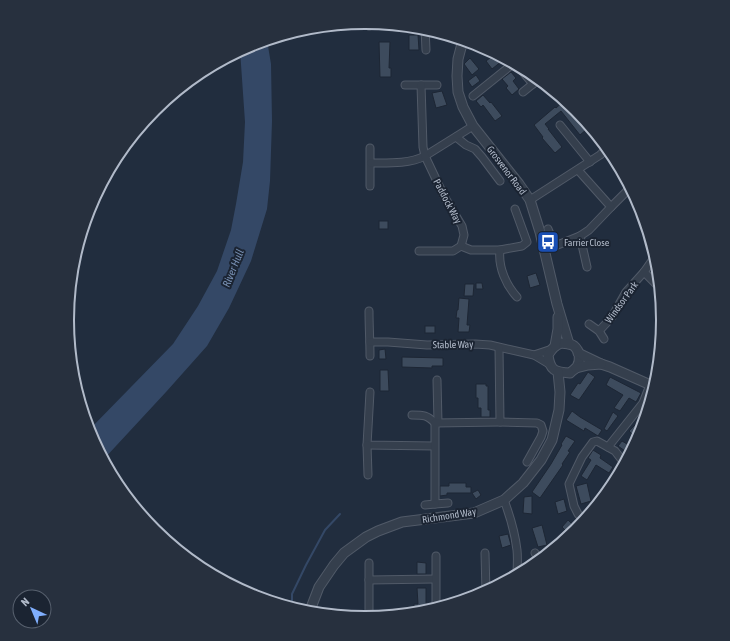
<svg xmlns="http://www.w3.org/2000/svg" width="730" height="641" font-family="'Asap Condensed',sans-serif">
<rect width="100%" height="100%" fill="#212d3e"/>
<!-- water -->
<path fill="#344866" d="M267,40L271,64L272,121L270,181L267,209L251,261L229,308L207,346L166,392L103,460L88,431L173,344L198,306L217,271L231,230L236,204L243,162L245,122L240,50L251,45Z"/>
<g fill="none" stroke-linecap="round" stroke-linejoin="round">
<!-- stream -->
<path stroke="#344866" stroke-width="2" d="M292,609V594L306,565L325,530L340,514"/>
</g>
<!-- building -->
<g fill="#3d4b5d" stroke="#1d2634">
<path d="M409,35H418L419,50H409Z"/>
<path d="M379,42H390L389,68H391V77H380Z"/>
<path d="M495,54L502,61L492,69L486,61Z"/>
<path d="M470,58L479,69L472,75L464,64Z"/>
<path d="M511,72L516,78L513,81L519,89L512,95L506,88L508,86L502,79Z"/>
<path d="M476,75L480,81L472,87L468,81Z"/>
<path d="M442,91L447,105L436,108L432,93Z"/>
<path d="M483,95L490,103L491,102L502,116L495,121L483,105L481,107L476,101Z"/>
<path d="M564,101L587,129L580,135L561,111L545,124L549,129H548L562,147L555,153L542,138L543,137L534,125L555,107L556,108Z"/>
<rect x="379" y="221" width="9" height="8"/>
<path d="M536,273L540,285L530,288L527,276Z"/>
<path d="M476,283H482L483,289H476Z"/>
<path d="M465,284H474L473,296H464Z"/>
<path d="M459,298L469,299L467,325H470L469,332H458L459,318H456L457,310H458Z"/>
<rect x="425" y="326" width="10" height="7"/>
<path d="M385,349L386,359H379V350Z"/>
<path d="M402,357L443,358V366H432V368L402,367Z"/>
<path d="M380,370H388L389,391H380Z"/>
<path d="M588,372L595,377L579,400L570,395L578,383L580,384Z"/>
<path d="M610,377L641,393L636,402L629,398L620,411L614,408L623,395L606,385Z"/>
<path d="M476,384H486V386H488V410H490V417H481V408H478V398H476Z"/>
<path d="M572,411L580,417L602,430L598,436L585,428L584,431L566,420Z"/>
<path d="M613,412L618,416L607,431L604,429Z"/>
<path d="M636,424L642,431L640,437L637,439L629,431Z"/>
<path d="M566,436L575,441L568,451L570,452L562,464L563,465L540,498L532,492L551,464L562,445L561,444Z"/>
<path d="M622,441L632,447L628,453L618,446Z"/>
<path d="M593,450L601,455L600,458L613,467L609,473L596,465L587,480L581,476L591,460L588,458Z"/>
<path d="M449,483H466V487H471V493H447V495L440,496V486H449Z"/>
<path d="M587,483L591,501L581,504L576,486Z"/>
<path d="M478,490L481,495L476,499L472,493Z"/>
<path d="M532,496V514L523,513L524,497Z"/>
<path d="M564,499L567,511L558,514L555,502Z"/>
<path d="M568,520L578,530L571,536L562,527Z"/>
<path d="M542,525L547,545L538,547L532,528Z"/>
<path d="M508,534L511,545L502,548L499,536Z"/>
<path d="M417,562L426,563V574H417Z"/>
<path d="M417,588H426V612L414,614V604H418Z"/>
</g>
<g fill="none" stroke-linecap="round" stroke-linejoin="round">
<!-- minor casing -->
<g stroke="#515a68" stroke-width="9">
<g id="minor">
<path d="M369,26V22"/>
<path d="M425,28L426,50"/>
<path d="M518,66L533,84"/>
<path d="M405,85H437"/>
<path d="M523,92L539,79"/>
<path d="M473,96L514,63"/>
<path d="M560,125L590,162"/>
<path d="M456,137L466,145L475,149L482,157L500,181"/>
<path d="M370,148V186"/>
<path d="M371,163C389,163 409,164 425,156L473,126"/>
<path d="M530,200L600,155L608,148"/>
<path d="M611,207L631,187"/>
<path d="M548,229L555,246L580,236L589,230L611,207L578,170"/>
<path d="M580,236L587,267"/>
<path d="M461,246L471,250H500L522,246L527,242L515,209"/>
<path d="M500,250C498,267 506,285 517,297"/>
<path d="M419,251H453L461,246L464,235L462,226L444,196L425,156L423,147L421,85"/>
<path d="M644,272L660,288"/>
<path d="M369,311C369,326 370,341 370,356"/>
<path d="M589,324L599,331L604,339"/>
<path d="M599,331L612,317L626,292L644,272L656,255"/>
<path d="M370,342H388L427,345L475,344L490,345L534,355L549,364"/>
<path d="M534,355L552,349"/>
<path d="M437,380L438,423"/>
<path d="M370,392L367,445L434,446"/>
<path d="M412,415C424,415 427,415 435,423"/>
<path d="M500,422L537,423L541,425L543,431L541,437L527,462"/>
<path d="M367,445L368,475"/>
<path d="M608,447L643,403L650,385"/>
<path d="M504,500C510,516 515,533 517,550C518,559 517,567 517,576"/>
<path d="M448,503L435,504V423L500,422L499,348"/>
<path d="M425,505L435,504"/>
<path d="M585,521L578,514L574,506L569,484L582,457L593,442L597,441L615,451L625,464"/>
<path d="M485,553L486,593"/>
<path d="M535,553L539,559L537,563"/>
<path d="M369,580L435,579"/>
<path d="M436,609V556"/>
<path d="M369,610V563"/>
</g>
</g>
<!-- tertiary casing -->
<g stroke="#515a68" stroke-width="11">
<g id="tertiary">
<path d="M463,40L458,59L457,76L458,92L463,107L473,126L519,184L530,200L540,232L557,304L569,344"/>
<path d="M561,343C565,344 570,343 574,346C580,351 581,360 577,367C575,369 572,371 570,373C555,372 550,371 548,355C552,349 554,346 561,343Z"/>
<path d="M555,346L558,329V317"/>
<path d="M578,353L601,364L610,367L655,387"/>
<path d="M576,368L588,365L601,364"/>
<path d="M309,613L319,587L334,565L344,553L366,537L378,531L402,522L474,513L504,500L523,483L541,460L552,440L559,410L560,392L558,372"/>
</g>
</g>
<!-- minor -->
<use href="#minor" stroke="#353f4d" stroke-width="7"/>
<!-- tertiary -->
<use href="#tertiary" stroke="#353f4d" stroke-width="9"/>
</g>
<!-- icons -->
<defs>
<g id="bus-square" transform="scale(1.15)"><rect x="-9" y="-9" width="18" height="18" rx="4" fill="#1a4fb4" stroke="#1b2432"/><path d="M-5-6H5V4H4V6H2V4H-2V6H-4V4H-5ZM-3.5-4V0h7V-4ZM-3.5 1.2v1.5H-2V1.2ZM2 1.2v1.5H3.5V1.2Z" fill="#fff"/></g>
</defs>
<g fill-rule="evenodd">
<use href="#bus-square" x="548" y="242"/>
</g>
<g text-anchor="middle" stroke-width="4" stroke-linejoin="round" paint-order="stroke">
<!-- street labels -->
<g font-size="10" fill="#b1bac9" stroke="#1b2432">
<text transform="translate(507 170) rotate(53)" y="4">Grosvenor Road</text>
<text transform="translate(448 201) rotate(62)" y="4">Paddock Way</text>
<text transform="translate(621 302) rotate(-54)" y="4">Windsor Park</text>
<text transform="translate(453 344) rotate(-1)" y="4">Stable Way</text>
<text transform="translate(449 515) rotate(-9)" y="4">Richmond Way</text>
</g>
<!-- poi labels -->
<g font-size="10" fill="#b1bac9" stroke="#1b2432" text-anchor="start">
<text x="564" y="246">Farrier Close</text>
</g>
<!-- water labels -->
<g font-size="11" font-style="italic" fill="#778fb2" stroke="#1b2432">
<text transform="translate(233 268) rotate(-68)" y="4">River Hull</text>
</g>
</g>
<!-- crop -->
<path d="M0 0H730V641H0ZM74 320a291 291 0 1 1 582 0a291 291 0 1 1-582 0Z" fill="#27303e" fill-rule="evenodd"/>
<path fill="none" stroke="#b1bac9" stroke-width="2" d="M74 320a291 291 0 1 1 582 0a291 291 0 1 1-582 0Z"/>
<!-- north arrow -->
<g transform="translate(32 609) rotate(316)"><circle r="19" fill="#1b2432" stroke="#57606e"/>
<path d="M0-3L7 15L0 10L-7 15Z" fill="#80affe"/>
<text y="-6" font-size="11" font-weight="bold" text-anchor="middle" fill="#b1bac9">N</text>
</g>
</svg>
